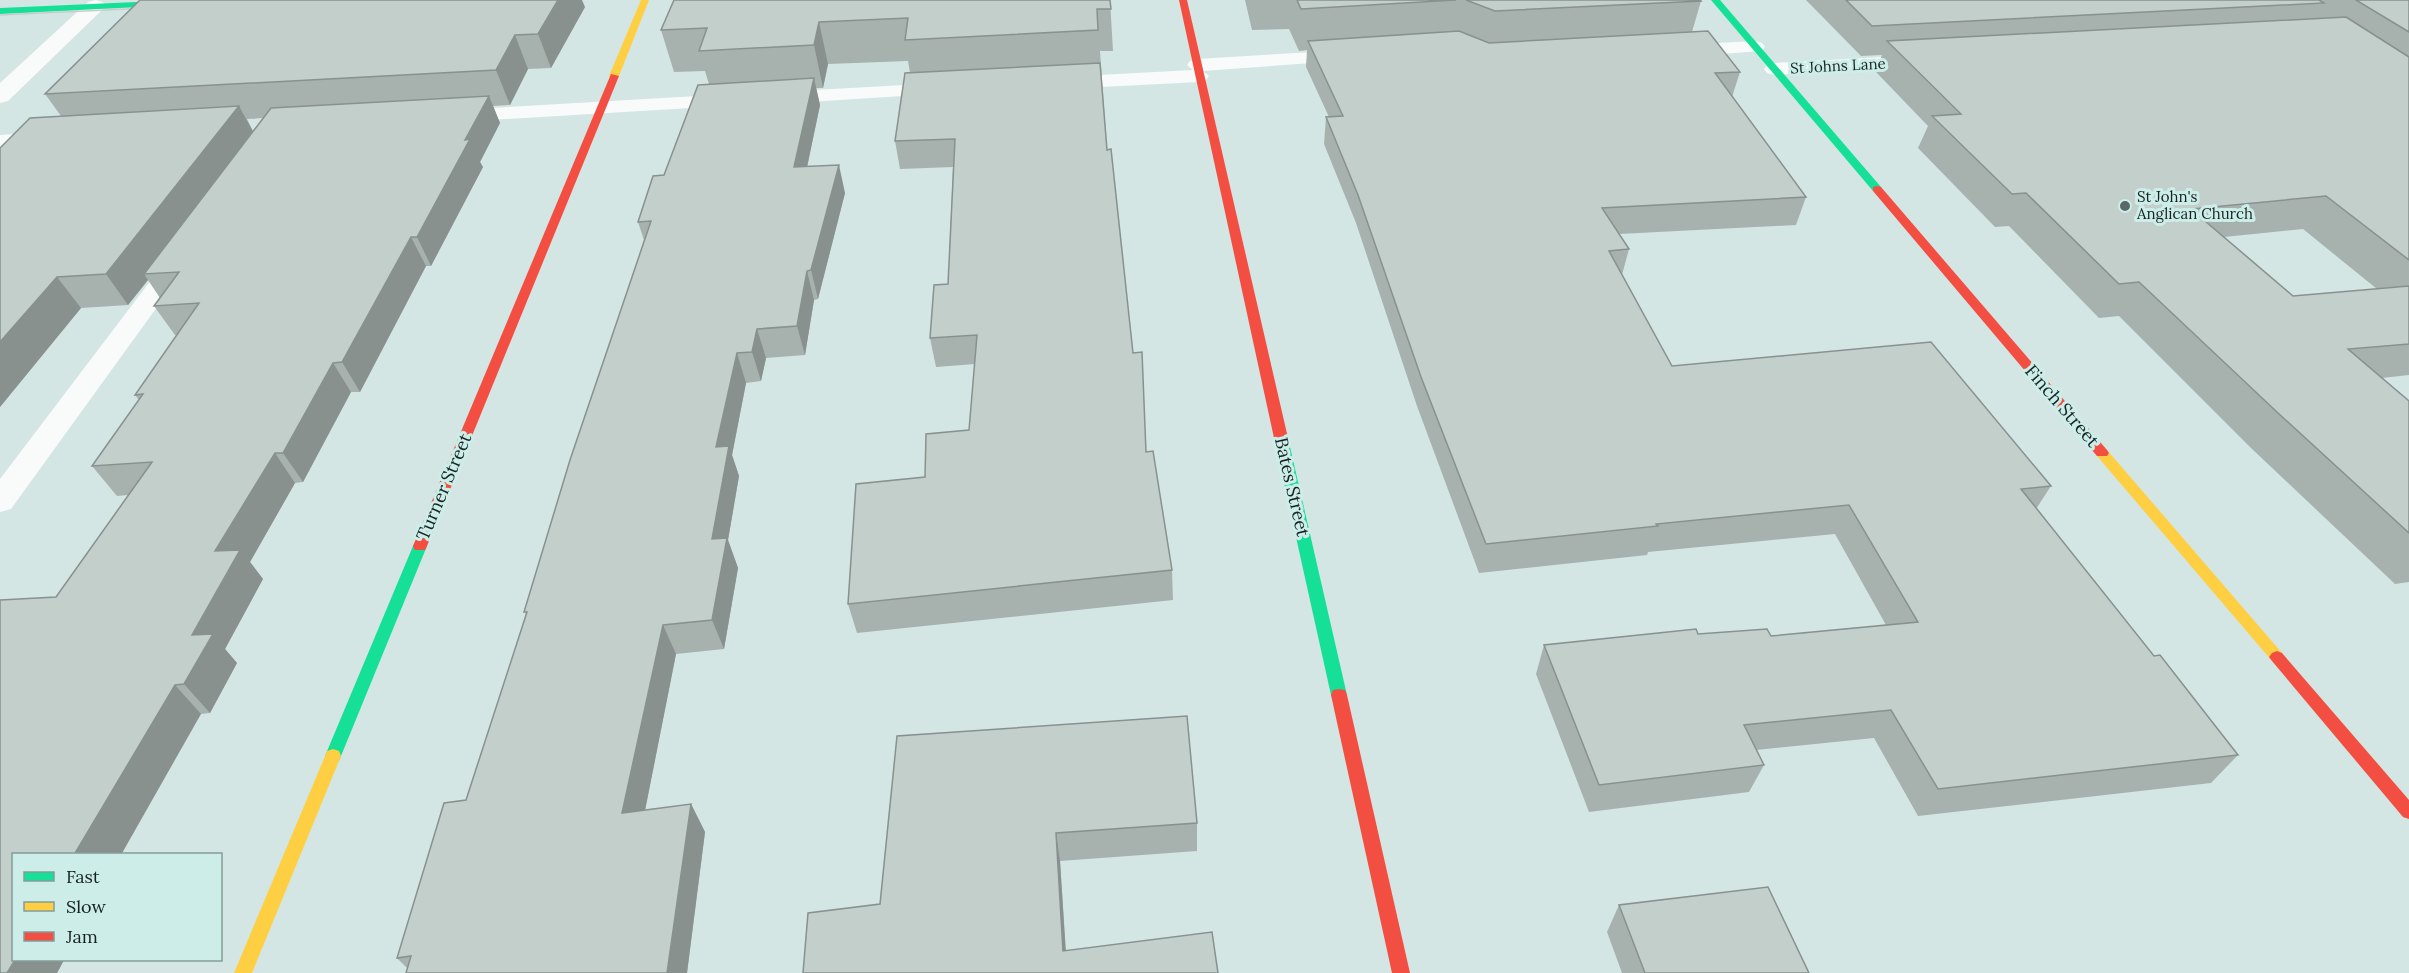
<svg xmlns="http://www.w3.org/2000/svg" width="2409" height="973" font-family="Lora,serif">
<rect width="100%" height="100%" fill="#d4e6e3"/>
<g fill="none" stroke-linecap="round" stroke-linejoin="round">
<!-- lane -->
<g fill="#f9fbfb" fill-rule="evenodd">
<path d="M1755,41L1762,43L1765,47L1762,51L1680,57L1673,55L1670,51L1673,47L1680,45Z"/>
<path d="M1347,50L1354,52L1357,56L1354,60L1203,71L1209,76L1206,80L1199,82L1062,89L1055,87L1052,83L1055,79L1062,77L1193,70L1187,65L1190,61L1197,59Z"/>
<path d="M1920,55L1927,57L1930,61L1927,65L1774,75L1767,73L1764,69L1767,65L1774,63Z"/>
<path d="M942,83L949,85L953,89L949,93L777,104L769,103L766,98L769,93L777,92Z"/>
<path d="M732,94L740,95L743,100L740,105L457,122L449,121L446,116L449,111L457,110Z"/>
<path d="M46,132L54,134L57,139L54,144L0,149V135Z"/>
<path d="M179,253L188,255L191,260L11,509L0,512V479L170,255Z"/>
</g>
<!-- street -->
<path fill="#f9fbfb" fill-rule="evenodd" d="M96,0L102,2L106,6L102,10L8,101L0,103V83L88,2Z"/>
<!-- fast -->
<g fill="#16e098" fill-rule="evenodd">
<path d="M182,0L183,2L179,5L0,14V8Z"/>
<path d="M1711,0H1720L1881,187V191H1873Z"/>
<path d="M1281,434L1288,438L1347,695L1345,700L1339,701L1333,700L1331,695L1274,438Z"/>
<path d="M420,541L425,542L427,546L341,756L339,761L333,763L327,761L325,756L413,546L415,542Z"/>
</g>
<!-- slow -->
<g fill="#ffcf43" fill-rule="evenodd">
<path d="M641,0H649L619,76L611,78L609,76Z"/>
<path d="M2102,448L2107,450L2282,653L2285,657L2282,661L2277,663L2272,661L2097,456L2095,453Z"/>
<path d="M333,749L339,751L341,756L252,973H234L325,756L327,751Z"/>
</g>
<!-- jam -->
<g fill="#f24e42" fill-rule="evenodd">
<path d="M1179,0H1187L1288,438L1281,442L1274,438Z"/>
<path d="M611,74L619,76L427,546L425,550H415L413,546Z"/>
<path d="M1877,186L1881,187L2107,450L2109,453L2107,456H2097L1873,191V187Z"/>
<path d="M2277,651L2282,653L2409,800V819L2403,817L2272,661L2269,657L2272,653Z"/>
<path d="M1339,689L1345,690L1347,695L1410,973H1392L1331,695L1333,690Z"/>
</g>
<!-- tram -->
<path stroke="#c7cccb" stroke-width="1.5" d="M0,15L148,8"/>
</g>
<!-- wall -->
<g fill="#a7b2af" fill-rule="evenodd">
<path d="M1110,0L1113,51H1100L1107,150L1146,452L1172,570L1173,600L857,633L848,604L925,477L969,430L975,364L936,367L930,338L948,284L953,167L900,169L895,141L910,73L908,61L828,64L823,88H816L820,105L807,167L845,193L818,299L814,300L805,355L766,358L761,381L746,383L732,455L739,476L728,540L738,568L724,649L676,654L645,810L691,804L705,832L687,973H406L407,968L397,958L466,800L526,614L524,612L644,240L638,222L664,175L709,84L705,71L674,72L661,30Z"/>
<path d="M1245,0H1700L1701,1L1692,32L1740,72L1732,97L1806,197L1796,225L1619,234L1629,249L1622,275L1672,366L2051,486L2036,509L2154,656L2238,755L2211,783L1918,816L1874,738L1756,750L1764,765L1749,792L1589,812L1536,674L1544,645L1698,634L1771,636L1886,625L1835,534L1648,552L1647,555L1479,573L1417,406L1356,223L1324,144L1326,117H1329L1306,67L1307,50L1299,51L1289,29L1252,30Z"/>
<path d="M1806,0H2409V375L2382,378L2409,401V582L2395,584L2251,448L2119,316L2099,318L2009,226L1995,227L1918,148L1928,126L1876,72L1882,55L1861,56ZM2303,229L2377,289L2293,296L2224,237Z"/>
<path d="M585,7L551,68L528,69L510,105L493,106L500,123L480,162L483,167L431,266H426L360,392H351L303,482L295,483L250,562L263,579L225,649L237,663L210,713L201,714L14,960H64L57,973H0L56,597L128,495L117,496L92,466L139,400L135,395L177,335H175L154,306L160,298L148,280L128,305L81,308L0,407L61,116L45,94ZM263,118L253,131L247,119Z"/>
<path d="M897,736L1197,823V851L1060,861L1066,951L803,973L880,904Z"/>
<path d="M1619,905L1809,973H1622L1607,932Z"/>
</g>
<!-- shaded-wall -->
<g fill="#88918e">
<path d="M558,0H582L585,7L551,68L538,34Z"/>
<path d="M819,22L828,64L823,88L814,45Z"/>
<path d="M515,35L528,69L510,105L496,70Z"/>
<path d="M814,78L820,105L801,196L794,167Z"/>
<path d="M489,96L500,123L480,162L483,167L431,266L417,237L465,140Z"/>
<path d="M239,106L256,137L144,274L148,280L128,305L106,274Z"/>
<path d="M839,165L845,193L818,299L811,270Z"/>
<path d="M411,237L426,266L360,392L342,362Z"/>
<path d="M807,271L814,300L805,355L797,326Z"/>
<path d="M57,277L81,308L0,407V342Z"/>
<path d="M757,329L766,358L761,381L752,352Z"/>
<path d="M737,353L746,383L732,455L739,476L728,540L738,568L724,649L712,620V539L716,447Z"/>
<path d="M333,363L351,392L303,482L283,453Z"/>
<path d="M275,453L295,483L250,562L263,579L225,649L237,663L210,713L184,684L192,635L215,551Z"/>
<path d="M663,625L676,654L639,841L622,813Z"/>
<path d="M175,685L201,714L121,855H74Z"/>
<path d="M691,804L705,832L687,973H667Z"/>
<path d="M1056,833L1060,861L1067,973L1063,951Z"/>
<path d="M15,960H64L57,973H7Z"/>
</g>
<!-- building -->
<g fill="#c2cfcb" stroke="#88918e" stroke-width="1.5">
<path d="M140,0H558L538,34L515,35L496,70L45,94Z"/>
<path d="M674,0H1110L1111,9H1097L1098,30L905,40L908,18L819,22L814,45L699,51L707,28L661,30Z"/>
<path d="M1297,0H1456L1301,9Z"/>
<path d="M1466,0H1700L1701,1L1495,11Z"/>
<path d="M1846,0H2319L2324,3L1872,26Z"/>
<path d="M2356,0H2409V32Z"/>
<path d="M2346,17L2409,57V260L2326,196L2191,209L2293,296L2409,286V344L2348,349L2409,401V533L2278,413L2139,282L2119,284L2026,193L2012,194L1932,116L1961,114L1887,41Z"/>
<path d="M1459,31L1489,43L1708,31L1740,72L1715,73L1806,197L1602,208L1629,249L1609,251L1672,366L1931,342L2051,486L2021,489L2154,656L2160,655L2238,755L1938,789L1891,710L1744,725L1764,765L1599,785L1544,645L1696,629L1698,634L1767,629L1771,636L1918,622L1849,505L1656,524L1658,526L1486,544L1421,377L1358,195L1326,117L1343,116L1308,41Z"/>
<path d="M1100,63L1107,150L1111,149L1133,353L1142,352L1146,452L1153,451L1172,570L848,604L856,484L925,477L926,434L969,430L977,335L930,338L934,285L948,284L955,139L895,141L905,73Z"/>
<path d="M814,78L794,167L839,165L811,270L807,271L797,326L757,329L752,352L737,353L716,447L729,446L712,539L727,538L712,620L663,625L622,813L691,804L667,973H406L411,956L397,958L444,803L466,800L527,612H524L570,460L651,221L638,222L653,176L664,175L698,85Z"/>
<path d="M489,96L465,140L470,139L417,237H411L342,362L333,363L283,453H275L215,551L240,550L192,635L213,634L184,684L175,685L74,855H14V960H15L7,973H0V600L56,597L152,462L92,466L143,394L135,395L199,303L154,306L179,272L144,274L271,108Z"/>
<path d="M239,106L106,274L57,277L0,342V148L30,118Z"/>
<path d="M1187,716L1197,823L1056,833L1063,951L1212,932L1218,973H803L808,913L880,904L897,736Z"/>
<path d="M1768,887L1809,973H1645L1619,905Z"/>
</g>
<!-- markers -->
<circle fill="#596766" stroke="#cdede9" stroke-width="2" cx="2125" cy="206" r="6"/>
<g text-anchor="middle" stroke-width="6" stroke-linejoin="round" paint-order="stroke">
<!-- far-street labels -->
<g font-size="15" fill="#172322" stroke="#cdede9">
<text transform="translate(1838 66) rotate(-3)" y="5">St Johns Lane</text>
</g>
<!-- far-poi labels -->
<g font-size="15" fill="#172322" stroke="#cdede9" text-anchor="start">
<text x="2137" y="202">St John's<tspan x="2137" dy="17">Anglican Church</tspan></text>
</g>
<!-- street labels -->
<g font-size="18" fill="#172322" stroke="#cdede9">
<text transform="translate(2062 406) rotate(49)" y="6">Finch Street</text>
<text transform="translate(444 487) rotate(-67)" y="6">Turner Street</text>
<text transform="translate(1292 487) rotate(77)" y="6">Bates Street</text>
</g>
</g>
<!-- legend -->
<rect x="12" y="853" width="210" height="108" fill="#cdede9" stroke="#849c99" stroke-width="1.5"/>
<rect x="24" y="872" width="30" height="9" fill="#16e098" stroke="#849c99" stroke-width="1.5"/>
<text x="66" y="883" font-size="18" fill="#172322">Fast</text>
<rect x="24" y="902" width="30" height="9" fill="#ffcf43" stroke="#849c99" stroke-width="1.5"/>
<text x="66" y="913" font-size="18" fill="#172322">Slow</text>
<rect x="24" y="932" width="30" height="9" fill="#f24e42" stroke="#849c99" stroke-width="1.5"/>
<text x="66" y="943" font-size="18" fill="#172322">Jam</text>
</svg>
